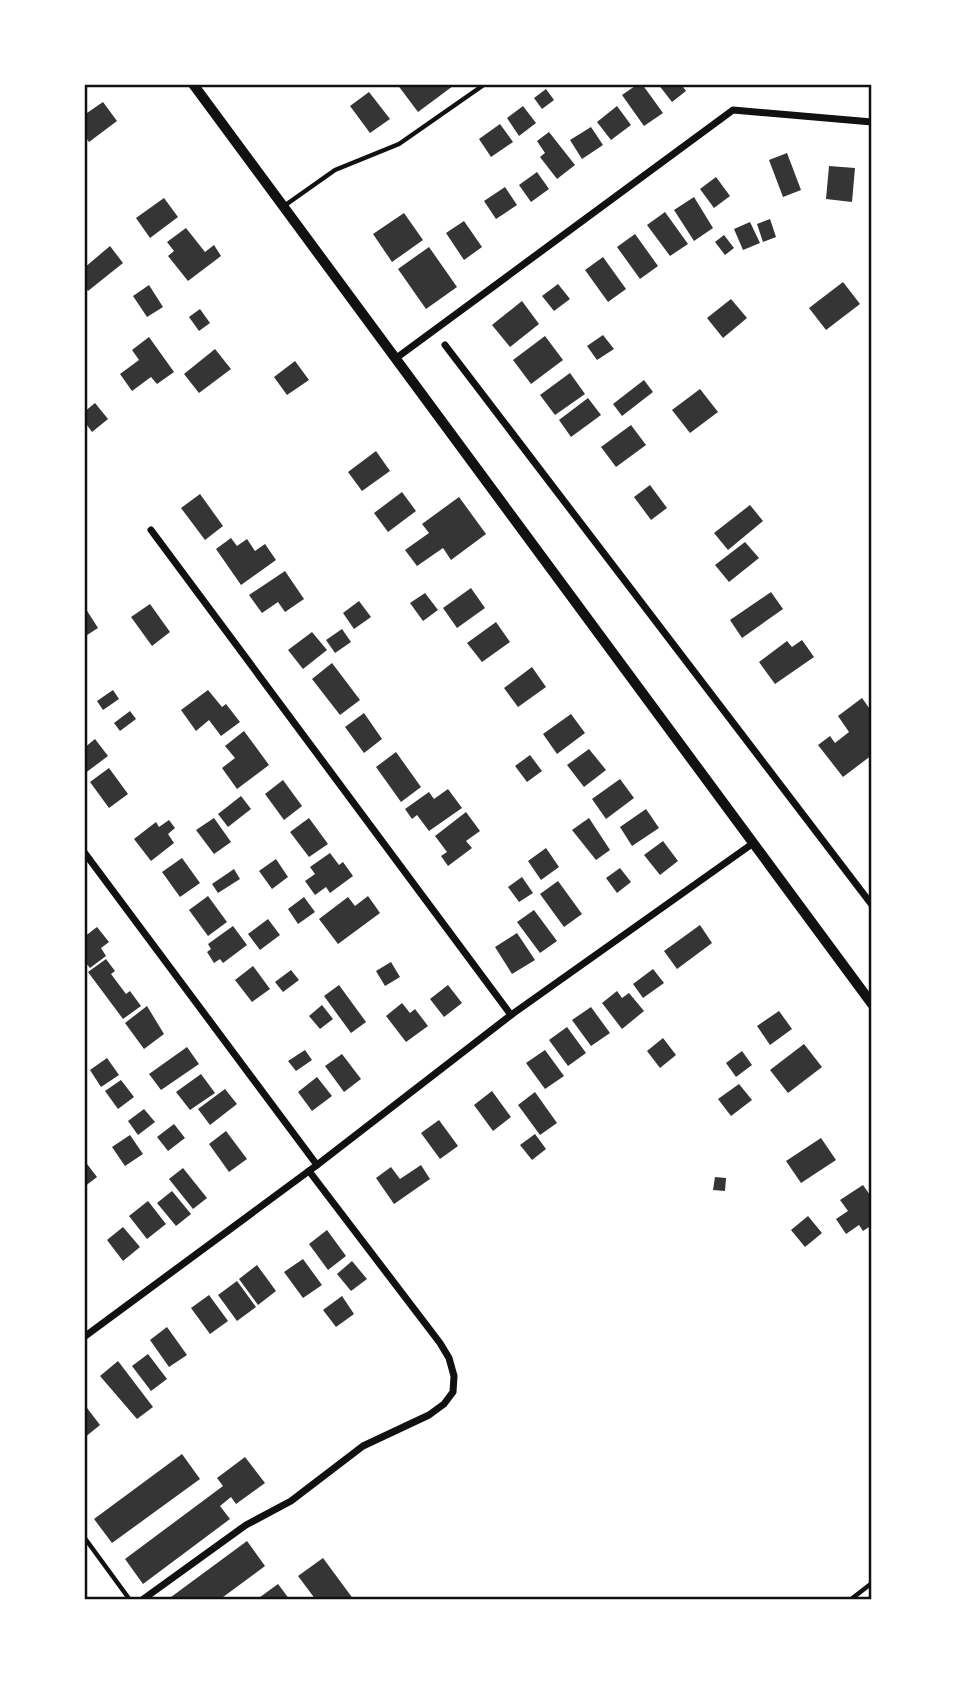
<svg xmlns="http://www.w3.org/2000/svg" width="956" height="1684" font-family="Bitter,serif">
<rect width="100%" height="100%" fill="#fff"/>
<!-- building -->
<g fill="#353535">
<path d="M397,84H452L453,86L418,112Z"/>
<path d="M638,84H642L663,113L644,126L622,95Z"/>
<path d="M658,84H681L686,91L672,102Z"/>
<path d="M546,89L554,100L542,109L534,98Z"/>
<path d="M369,92L390,119L370,133L350,106Z"/>
<path d="M103,102L117,121L89,142L84,135V115Z"/>
<path d="M523,106L536,123L519,136L507,118Z"/>
<path d="M617,106L631,125L611,140L597,122Z"/>
<path d="M500,124L513,142L491,157L479,139Z"/>
<path d="M591,127L603,145L582,159L570,140Z"/>
<path d="M549,132L575,165L557,179L540,157L545,153L537,141Z"/>
<path d="M787,153L801,190L783,197L769,160Z"/>
<path d="M829,166L855,168L852,202L826,199Z"/>
<path d="M537,172L549,189L531,202L519,185Z"/>
<path d="M716,177L730,196L714,208L700,189Z"/>
<path d="M505,187L517,205L496,219L484,201Z"/>
<path d="M694,197L713,228L694,241L674,210Z"/>
<path d="M164,198L178,217L150,238L136,218Z"/>
<path d="M665,212L688,244L670,256L647,225Z"/>
<path d="M404,213L423,240L392,262L373,234Z"/>
<path d="M770,219L776,237L763,242L757,224Z"/>
<path d="M464,221L482,247L464,260L446,233Z"/>
<path d="M750,222L760,243L743,250L734,229Z"/>
<path d="M186,228L205,252L214,245L221,256L188,281L168,256L174,251L167,242Z"/>
<path d="M635,234L658,266L640,279L617,247Z"/>
<path d="M724,235L734,248L725,255L715,242Z"/>
<path d="M110,246L123,263L88,291L84,286V268Z"/>
<path d="M429,247L457,287L426,309L398,269Z"/>
<path d="M603,257L626,289L608,302L585,270Z"/>
<path d="M843,282L860,304L826,330L809,308Z"/>
<path d="M558,284L570,299L554,311L542,296Z"/>
<path d="M149,285L163,307L147,317L133,296Z"/>
<path d="M731,299L747,318L723,338L707,318Z"/>
<path d="M522,301L539,324L510,347L492,325Z"/>
<path d="M200,309L210,323L199,331L189,317Z"/>
<path d="M603,335L614,349L597,360L587,346Z"/>
<path d="M545,336L563,360L531,384L513,360Z"/>
<path d="M149,337L174,372L157,384L151,377L132,391L120,374L139,360L132,350Z"/>
<path d="M215,349L231,369L199,393L184,374Z"/>
<path d="M295,361L309,380L287,395L274,377Z"/>
<path d="M570,373L585,394L555,415L540,395Z"/>
<path d="M644,380L653,392L622,416L613,404Z"/>
<path d="M700,389L718,412L690,433L672,410Z"/>
<path d="M588,398L601,415L571,437L559,420Z"/>
<path d="M95,403L108,419L92,432L84,421V412Z"/>
<path d="M631,425L646,445L616,467L601,447Z"/>
<path d="M376,451L390,471L362,491L348,472Z"/>
<path d="M650,485L667,508L651,520L634,497Z"/>
<path d="M402,492L416,511L388,532L374,513Z"/>
<path d="M200,494L223,526L205,540L181,508Z"/>
<path d="M459,497L486,534L451,560L443,548L417,566L405,550L429,533L422,524Z"/>
<path d="M750,505L763,521L728,550L714,533Z"/>
<path d="M231,538L237,546L247,539L255,551L265,544L276,560L241,585L216,549Z"/>
<path d="M745,542L759,558L729,582L715,565Z"/>
<path d="M285,571L304,599L285,612L278,602L262,613L249,595Z"/>
<path d="M471,588L485,608L457,628L443,608Z"/>
<path d="M771,592L783,609L742,638L730,620Z"/>
<path d="M425,593L438,610L423,621L410,603Z"/>
<path d="M359,601L371,617L354,629L343,613Z"/>
<path d="M150,604L170,632L152,646L131,617Z"/>
<path d="M84,606L98,628L84,637Z"/>
<path d="M496,622L510,642L482,662L467,643Z"/>
<path d="M342,629L351,642L335,653L326,640Z"/>
<path d="M312,632L327,650L303,669L288,650Z"/>
<path d="M802,640L814,657L775,684L759,662L787,641L792,647Z"/>
<path d="M332,663L360,700L340,715L312,679Z"/>
<path d="M532,667L546,687L518,707L504,688Z"/>
<path d="M113,690L119,699L103,710L97,701Z"/>
<path d="M208,690L222,707L226,704L240,722L221,736L209,720L196,731L181,710Z"/>
<path d="M862,698L872,712V755L843,777L818,745L830,736L835,743L849,732L838,716Z"/>
<path d="M130,711L136,719L120,731L114,723Z"/>
<path d="M364,713L382,739L364,753L345,727Z"/>
<path d="M571,714L585,733L557,754L543,734Z"/>
<path d="M244,731L269,765L237,789L222,768L235,758L225,746Z"/>
<path d="M95,739L108,756L84,774V748Z"/>
<path d="M589,749L606,770L584,787L567,765Z"/>
<path d="M396,752L421,787L401,802L376,767Z"/>
<path d="M530,755L542,771L527,782L515,766Z"/>
<path d="M109,768L128,794L109,808L90,782Z"/>
<path d="M620,779L634,798L606,819L592,799Z"/>
<path d="M283,780L302,806L284,820L265,794Z"/>
<path d="M448,789L462,808L429,831L417,815L412,819L405,809L429,792L434,799Z"/>
<path d="M241,796L251,809L228,827L218,814Z"/>
<path d="M646,809L659,828L632,846L620,827Z"/>
<path d="M466,812L480,831L466,841L472,848L448,866L441,856L447,852L435,836Z"/>
<path d="M214,818L231,842L214,854L196,830Z"/>
<path d="M309,818L328,844L309,857L290,832Z"/>
<path d="M589,818L610,850L596,860L572,830Z"/>
<path d="M169,820L175,828L168,834L174,843L151,861L134,839L156,822L159,827Z"/>
<path d="M663,841L678,861L660,875L644,855Z"/>
<path d="M546,848L559,867L541,880L528,861Z"/>
<path d="M330,853L339,865L343,862L353,876L330,893L326,887L315,895L305,881L315,874L310,867Z"/>
<path d="M182,858L200,883L180,897L162,872Z"/>
<path d="M276,859L288,877L272,889L259,871Z"/>
<path d="M620,868L631,882L617,893L606,878Z"/>
<path d="M234,869L240,879L218,893L212,884Z"/>
<path d="M522,877L533,893L519,902L508,887Z"/>
<path d="M558,881L582,914L564,927L540,894Z"/>
<path d="M208,896L227,922L208,936L189,910Z"/>
<path d="M368,896L380,913L338,944L319,919L348,897L355,906Z"/>
<path d="M304,897L315,912L298,924L288,909Z"/>
<path d="M534,910L557,941L540,953L517,922Z"/>
<path d="M268,919L280,935L260,950L248,934Z"/>
<path d="M700,925L712,943L677,969L664,951Z"/>
<path d="M233,926L247,945L223,963L220,959L214,963L207,952L211,949L208,944Z"/>
<path d="M97,927L109,942L101,948L106,956L90,968L84,961V937Z"/>
<path d="M517,933L535,960L512,974L495,947Z"/>
<path d="M106,959L115,971L111,974L126,994L130,991L141,1006L123,1019L88,972Z"/>
<path d="M391,962L400,977L385,986L376,971Z"/>
<path d="M253,966L270,989L252,1002L235,980Z"/>
<path d="M653,969L664,983L643,998L633,984Z"/>
<path d="M291,970L299,980L283,992L275,982Z"/>
<path d="M339,985L366,1022L351,1033L324,996Z"/>
<path d="M448,985L462,1003L444,1017L430,999Z"/>
<path d="M617,991L622,998L629,993L644,1011L622,1029L602,1003Z"/>
<path d="M402,1003L410,1013L415,1009L428,1026L406,1042L386,1016Z"/>
<path d="M322,1005L333,1019L320,1029L309,1016Z"/>
<path d="M147,1006L164,1034L144,1049L125,1023Z"/>
<path d="M591,1007L610,1033L591,1046L572,1020Z"/>
<path d="M779,1011L792,1029L770,1045L757,1026Z"/>
<path d="M567,1027L586,1053L568,1066L549,1040Z"/>
<path d="M663,1038L676,1055L660,1068L647,1051Z"/>
<path d="M804,1044L822,1067L788,1093L770,1070Z"/>
<path d="M187,1047L199,1064L161,1090L149,1074Z"/>
<path d="M305,1050L312,1060L296,1071L288,1061Z"/>
<path d="M545,1050L564,1076L545,1089L526,1063Z"/>
<path d="M742,1051L752,1065L736,1077L726,1063Z"/>
<path d="M342,1054L361,1079L344,1092L325,1066Z"/>
<path d="M107,1058L119,1075L101,1087L90,1070Z"/>
<path d="M201,1074L215,1093L190,1110L176,1092Z"/>
<path d="M317,1077L332,1096L312,1111L298,1092Z"/>
<path d="M121,1080L134,1097L118,1109L105,1091Z"/>
<path d="M739,1084L752,1100L731,1116L718,1099Z"/>
<path d="M225,1089L237,1104L210,1125L198,1109Z"/>
<path d="M492,1091L511,1117L493,1131L474,1105Z"/>
<path d="M535,1092L557,1123L540,1135L518,1105Z"/>
<path d="M144,1109L155,1122L138,1135L128,1121Z"/>
<path d="M439,1120L458,1146L440,1159L421,1133Z"/>
<path d="M174,1124L185,1138L168,1151L157,1137Z"/>
<path d="M226,1131L247,1159L229,1172L209,1144Z"/>
<path d="M535,1134L546,1149L532,1160L520,1145Z"/>
<path d="M130,1135L143,1154L125,1166L112,1147Z"/>
<path d="M821,1138L836,1160L801,1183L786,1161Z"/>
<path d="M84,1160L97,1177L84,1187Z"/>
<path d="M421,1165L430,1179L394,1204L376,1178L391,1167L400,1179Z"/>
<path d="M183,1168L207,1198L193,1209L169,1179Z"/>
<path d="M715,1177L726,1178L725,1191L713,1190Z"/>
<path d="M863,1185L872,1198V1225L863,1231L859,1225L846,1234L836,1219L848,1211L840,1200Z"/>
<path d="M172,1191L191,1214L176,1226L157,1203Z"/>
<path d="M148,1201L166,1224L147,1239L129,1216Z"/>
<path d="M808,1216L822,1233L805,1247L791,1230Z"/>
<path d="M123,1227L140,1247L123,1261L107,1240Z"/>
<path d="M327,1230L346,1256L328,1270L309,1244Z"/>
<path d="M303,1259L322,1285L303,1298L284,1272Z"/>
<path d="M352,1261L367,1279L351,1291L337,1274Z"/>
<path d="M257,1265L276,1291L258,1305L239,1279Z"/>
<path d="M237,1281L256,1307L237,1321L218,1295Z"/>
<path d="M209,1295L228,1321L210,1334L191,1308Z"/>
<path d="M342,1296L354,1314L336,1327L323,1310Z"/>
<path d="M167,1327L187,1355L169,1367L150,1340Z"/>
<path d="M148,1354L167,1379L151,1391L132,1366Z"/>
<path d="M118,1361L153,1407L137,1419L100,1376Z"/>
<path d="M84,1404L100,1425L84,1438Z"/>
<path d="M182,1454L200,1479L112,1543L94,1519Z"/>
<path d="M245,1457L265,1483L236,1504L231,1497L220,1506L230,1519L143,1584L125,1559L223,1486L217,1478Z"/>
<path d="M247,1541L265,1566L219,1600H167Z"/>
<path d="M323,1558L354,1600H316L298,1576Z"/>
<path d="M278,1584L290,1600H256Z"/>
</g>
<g fill="none" stroke-linecap="round" stroke-linejoin="round">
<!-- service -->
<g stroke="#111" stroke-width="4.5">
<path d="M284,206L335,170L399,144L485,84"/>
<path d="M84,1537L130,1600"/>
<path d="M850,1600L872,1583"/>
</g>
<!-- minor -->
<g stroke="#111" stroke-width="7">
<path d="M445,345L872,905"/>
<path d="M395,359L733,110L872,122"/>
<path d="M151,530L511,1015"/>
<path d="M84,852L317,1165"/>
<path d="M84,1337L317,1165L511,1015L752,844"/>
<path d="M142,1600L246,1525L291,1501L363,1446L429,1415L444,1404L453,1392L454,1376L449,1358L440,1343L309,1171"/>
</g>
<!-- tertiary -->
<path stroke="#111" stroke-width="10" d="M193,84L872,1004"/>
</g>
<!-- border -->
<rect width="956" height="1684" fill="none" stroke="#ffffff" stroke-width="172"/>
<rect x="86" y="86" width="784" height="1512" fill="none" stroke="#111" stroke-width="2.5"/>
</svg>
